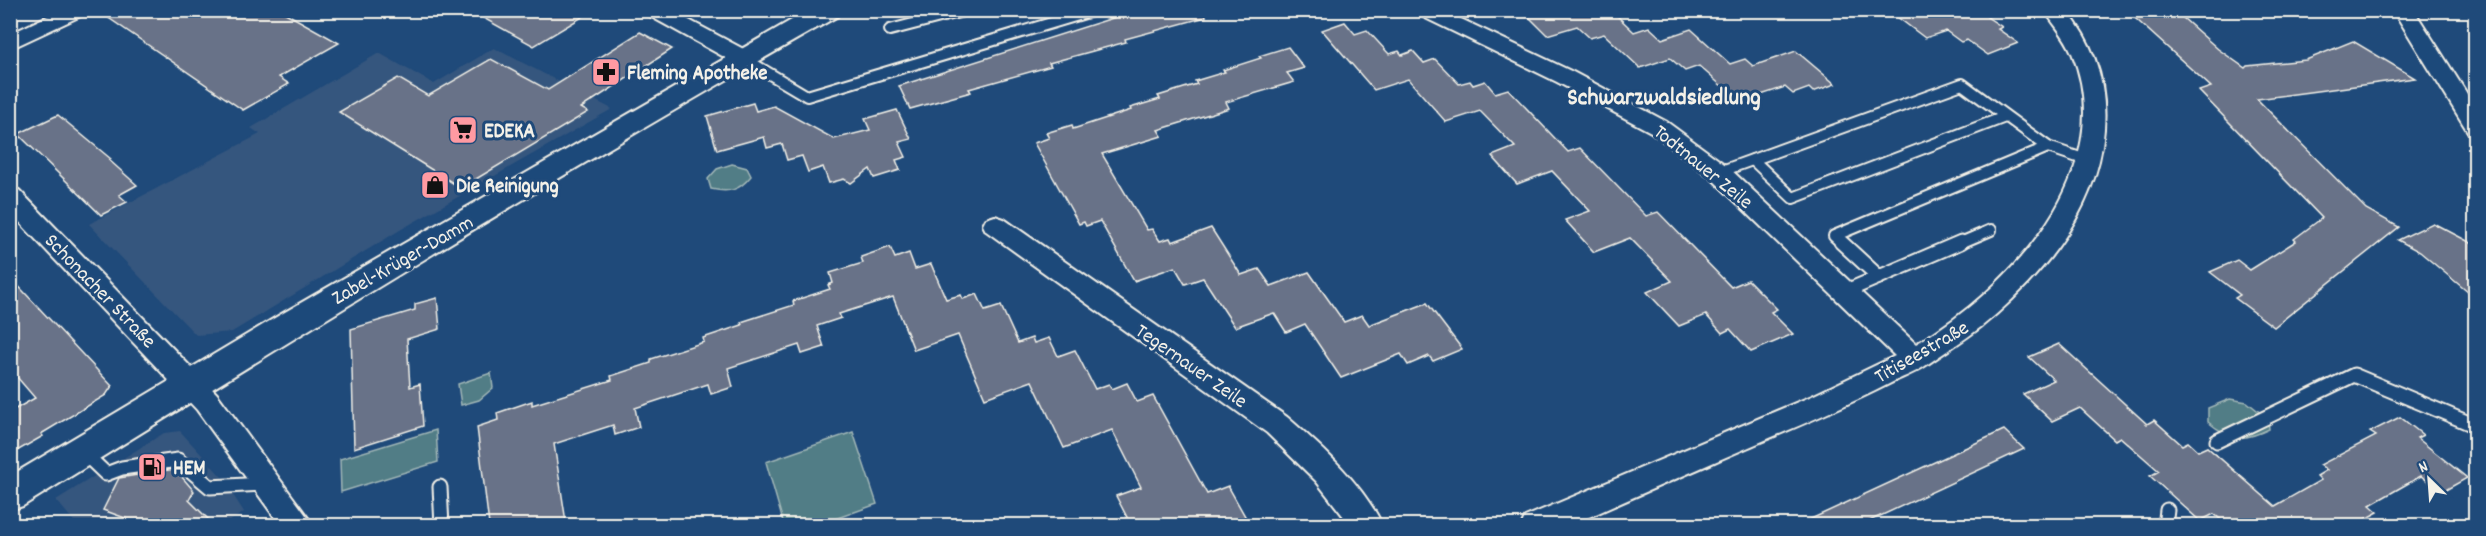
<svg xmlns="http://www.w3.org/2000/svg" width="2486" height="536" font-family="Dekko,sans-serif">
<rect width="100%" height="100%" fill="#1f4a7a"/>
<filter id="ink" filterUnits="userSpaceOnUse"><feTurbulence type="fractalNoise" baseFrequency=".0167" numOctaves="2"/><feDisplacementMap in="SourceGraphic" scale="12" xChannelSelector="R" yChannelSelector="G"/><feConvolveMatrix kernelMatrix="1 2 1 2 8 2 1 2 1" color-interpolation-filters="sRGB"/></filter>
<g filter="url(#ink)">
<!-- built -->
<g fill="#35567e">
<path d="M494,48L612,109L400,230L232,332L196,335L89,224L260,134L251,128L379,53L434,84Z"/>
<path d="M180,431L221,476L244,512L224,525H77L56,500L164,433Z"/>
</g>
<!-- green -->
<g fill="#517d86" stroke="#a2b7b7" stroke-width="1.5">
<path d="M732,164L747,168L751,176C739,191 729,193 711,189L708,179L717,169Z"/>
<path d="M491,373L493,388L479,400L461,405L458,384Z"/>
<path d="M2230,399L2247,402L2268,419L2269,429C2243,442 2230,440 2208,422V408Z"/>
<path d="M436,430L438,462L341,492L340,459Z"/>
<path d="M853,432L877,504L818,525H784L766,462Z"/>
</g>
<!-- building -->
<g fill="#687288" stroke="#f4f1e8" stroke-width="1.5">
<path d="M97,10H280L339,43L279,77L289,84L243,110Z"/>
<path d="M469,10H594L534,46Z"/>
<path d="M1138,10H1205L1206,17L1125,39L1126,42L1049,63L1051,66L969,89L971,92L910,109L899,86Z"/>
<path d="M1522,10H1611L1634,32L1649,27L1662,39L1691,29L1730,64L1745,59L1753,66L1796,51L1835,84L1813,92L1809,88L1793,94L1785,87L1740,102L1699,66L1685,71L1670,58L1640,68L1604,34L1590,38L1577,26L1547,35Z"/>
<path d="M1888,10H1995L1996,14L1987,17L2002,27L1998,29L2018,43L1988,55L1967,40L1961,42L1946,31L1925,38Z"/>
<path d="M2126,10H2174L2218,49L2245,68L2247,66L2306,60L2353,41L2415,78L2257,99L2366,209L2399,227L2274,327L2235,298L2240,295L2210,272L2237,260L2250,270L2296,241L2294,239L2322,218L2199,91L2211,87Z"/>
<path d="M1345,22L1355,34L1367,30L1389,54L1399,51L1402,55L1413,51L1424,63L1435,59L1459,84L1470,81L1473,85L1485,81L1495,93L1508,89L1568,152L1580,148L1646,216L1658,212L1731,287L1748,280L1777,309L1771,312L1793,334L1751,352L1730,329L1722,333L1706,315L1679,326L1647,292L1672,281L1630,238L1594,252L1565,220L1590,211L1552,171L1517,184L1492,156L1515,147L1480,111L1446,122L1408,79L1374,90L1322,30Z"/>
<path d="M640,32L672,49L581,108L588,112L461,188L339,112L398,78L428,96L491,59L548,90Z"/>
<path d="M1288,47L1304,68L1287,73L1294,82L1226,102L1229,108L1158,130L1162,136L1102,154L1147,230L1152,229L1160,241L1170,238L1172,242L1211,228L1241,275L1259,269L1271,286L1309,272L1344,322L1362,315L1369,325L1427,303L1462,349L1433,361L1429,356L1408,365L1401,354L1341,378L1305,324L1286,332L1274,313L1235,327L1203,278L1185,284L1175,267L1134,281L1100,221L1086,226L1084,222L1079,224L1034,143L1049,138L1046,133L1072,125L1073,129L1131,110L1130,108L1160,99L1158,96L1197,84L1195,81L1225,72L1223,70L1261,58L1259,56Z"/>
<path d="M753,103L756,111L774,106L834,139L870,130L865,119L897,110L911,139L899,142L906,157L896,160L900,170L874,178L870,169L851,183L844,179L829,183L823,167L808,172L802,156L787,160L782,144L767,148L764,137L717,150L707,116Z"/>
<path d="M58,115L111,159L109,160L137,185L119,195L127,202L101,215L18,134Z"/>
<path d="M2433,223L2475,245V298L2420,252L2398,240Z"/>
<path d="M890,247L895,258L909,253L915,269L931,264L946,299L961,295L963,299L977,294L985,311L1001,306L1018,343L1032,338L1034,343L1049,338L1058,356L1075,350L1095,389L1109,384L1112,389L1127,383L1137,402L1153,396L1207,494L1228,486L1250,525H1131L1116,496L1141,487L1112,430L1064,448L1032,381L985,398L958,335L914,350L893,297L839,314L841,318L817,326L824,347L802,354L799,345L728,368L733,387L711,394L708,384L635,408L639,427L615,435L613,425L554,444L566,522L554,525H489L477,427L498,420L497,413L532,401V405L612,380L611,376L651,363V359L704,342L703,338L742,325L741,322L794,305L793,301L830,289L828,285L833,283L830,273L863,263L861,257Z"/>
<path d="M10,277L112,386L106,395L41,434L43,436L10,455V412L35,398L10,369Z"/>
<path d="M437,298L440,329L407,339L410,387L420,384L423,426L354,448L351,329L415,310V304Z"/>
<path d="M2059,344L2147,424L2154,420L2182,445L2188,442L2198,451L2207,447L2275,506L2321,480L2317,476L2327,470L2320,465L2376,436L2370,432L2400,417L2423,435L2417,438L2467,478L2442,492L2421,476L2370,505L2378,512L2354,525H2227L2214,514L2200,521L2150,476L2159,471L2120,437L2115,440L2080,408L2052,421L2023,394L2054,380L2029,357Z"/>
<path d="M2004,430L2024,449L1861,525H1798Z"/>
<path d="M175,469L194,491L189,500L214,525H113L125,518L103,510L119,478Z"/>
</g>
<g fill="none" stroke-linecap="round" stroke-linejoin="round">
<!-- service-far1 casing -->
<g stroke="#f4f1e8" stroke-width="14">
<g id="service-far1">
<path d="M890,30L967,10"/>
<path d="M743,58L807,96L1095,10"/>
<path d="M1753,160L1793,198L2005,117"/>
<path d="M1719,172L1962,84L2048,147L2089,161"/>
<path d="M1843,244L1834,236L2048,147"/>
<path d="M1958,244L1991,230"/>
</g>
</g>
<!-- service casing -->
<g stroke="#f4f1e8" stroke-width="17">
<g id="service">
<path d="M1841,242L1879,277"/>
<path d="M1844,292L1961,242"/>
<path d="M2217,441L2354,375L2476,426"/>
<path d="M83,452L106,474L122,468L178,460L210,487L265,484"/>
<path d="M440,487L442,526"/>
<path d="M2165,526L2167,510"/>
</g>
</g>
<!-- minor casing -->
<g stroke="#f4f1e8" stroke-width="4">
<g id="minor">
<path d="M60,10H88L85,14L10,49V34Z"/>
<path d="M643,10H670L751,53L754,58L751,63L743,65L735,63L646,14Z"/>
<path d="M1414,10H1442L1573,72L1667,122L1727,166L1916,344C2010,289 2121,171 2072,53C2065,36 2054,25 2044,10H2066C2099,49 2110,96 2102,146C2090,220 2037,281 1981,327C1963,341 1943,353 1925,366C1915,373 1900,378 1889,384C1846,406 1801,425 1756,444C1694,471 1631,498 1569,526H1521L1525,517L1812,396L1895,356L1711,178L1651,132L1557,82L1417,14Z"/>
<path d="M2393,10H2414L2476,108V134L2468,132Z"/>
<path d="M10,188L19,190L217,394L314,526H281L197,410L10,212Z"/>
<path d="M995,216L1004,219L1287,417C1322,447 1362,483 1383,526H1351L1316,481L1267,433L986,231L983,225L986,219Z"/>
</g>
</g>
<!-- tertiary casing -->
<g stroke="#f4f1e8" stroke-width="4">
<path id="tertiary" d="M809,10H842L838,16C562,172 293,339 23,506L10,510V476L278,316Z"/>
</g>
<!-- service-far1 -->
<use href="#service-far1" stroke="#1f4a7a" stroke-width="10"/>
<!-- service -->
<use href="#service" stroke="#1f4a7a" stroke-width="13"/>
<!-- minor -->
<use href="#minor" fill="#1f4a7a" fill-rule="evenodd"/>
<!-- tertiary -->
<use href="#tertiary" fill="#1f4a7a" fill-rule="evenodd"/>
</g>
</g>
<!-- icons -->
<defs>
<g id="pharmacy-square" transform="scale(1.5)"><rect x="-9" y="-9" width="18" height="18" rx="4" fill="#ff9aa2" stroke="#1f4a7a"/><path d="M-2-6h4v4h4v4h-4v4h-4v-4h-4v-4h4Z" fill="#111"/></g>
<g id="supermarket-square" transform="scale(1.5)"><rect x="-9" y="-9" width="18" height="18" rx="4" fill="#ff9aa2" stroke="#1f4a7a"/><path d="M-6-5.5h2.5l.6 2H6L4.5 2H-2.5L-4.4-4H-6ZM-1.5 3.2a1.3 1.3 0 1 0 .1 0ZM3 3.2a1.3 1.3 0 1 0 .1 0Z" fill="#111"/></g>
<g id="shop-square" transform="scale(1.5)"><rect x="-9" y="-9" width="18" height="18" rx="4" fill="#ff9aa2" stroke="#1f4a7a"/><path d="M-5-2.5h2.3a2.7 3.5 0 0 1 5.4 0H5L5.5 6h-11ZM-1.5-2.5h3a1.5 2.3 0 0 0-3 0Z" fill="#111"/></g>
<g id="fuel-square" transform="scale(1.5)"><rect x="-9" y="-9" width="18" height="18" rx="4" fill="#ff9aa2" stroke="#1f4a7a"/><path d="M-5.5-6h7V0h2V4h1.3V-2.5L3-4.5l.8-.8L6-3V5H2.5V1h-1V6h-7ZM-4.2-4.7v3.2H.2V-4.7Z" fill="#111"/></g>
</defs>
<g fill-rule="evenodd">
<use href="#pharmacy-square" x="606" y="72"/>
<use href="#supermarket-square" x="463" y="130"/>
<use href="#shop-square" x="435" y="185"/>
<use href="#fuel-square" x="152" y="467"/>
</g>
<g text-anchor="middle" stroke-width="6" stroke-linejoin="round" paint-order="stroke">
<!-- poi labels -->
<g font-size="21" font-weight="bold" fill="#f4f1e8" stroke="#1f4a7a" text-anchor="start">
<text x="627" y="79">Fleming Apotheke</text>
<text x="484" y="137">EDEKA</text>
<text x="456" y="192">Die Reinigung</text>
<text x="173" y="474">HEM</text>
</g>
<!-- street labels -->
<g font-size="21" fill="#f4f1e8" stroke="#1f4a7a">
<text transform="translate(1704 166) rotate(39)" y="7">Todtnauer Zeile</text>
<text transform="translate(402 259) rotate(-30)" y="7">Zabel-Krüger-Damm</text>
<text transform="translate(101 290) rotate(46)" y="7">Schonacher Straße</text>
<text transform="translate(1921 351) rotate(-30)" y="7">Titiseestraße</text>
<text transform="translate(1192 365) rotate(35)" y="7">Tegernauer Zeile</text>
</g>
<!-- quarter labels -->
<g font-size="24" font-weight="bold" fill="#f4f1e8" stroke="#1f4a7a">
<text x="1664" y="104">Schwarzwaldsiedlung</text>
</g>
</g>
<!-- margin -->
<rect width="2486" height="536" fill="none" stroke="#1f4a7a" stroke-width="36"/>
<rect x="18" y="18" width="2450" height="500" fill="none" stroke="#f4f1e8" stroke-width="2" filter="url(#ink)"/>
<!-- north arrow -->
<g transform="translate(2429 479) rotate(335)" stroke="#1f4a7a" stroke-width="4.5" paint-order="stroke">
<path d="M0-4.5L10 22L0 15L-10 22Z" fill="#f4f1e8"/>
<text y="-9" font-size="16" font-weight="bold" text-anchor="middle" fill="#f4f1e8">N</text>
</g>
</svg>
